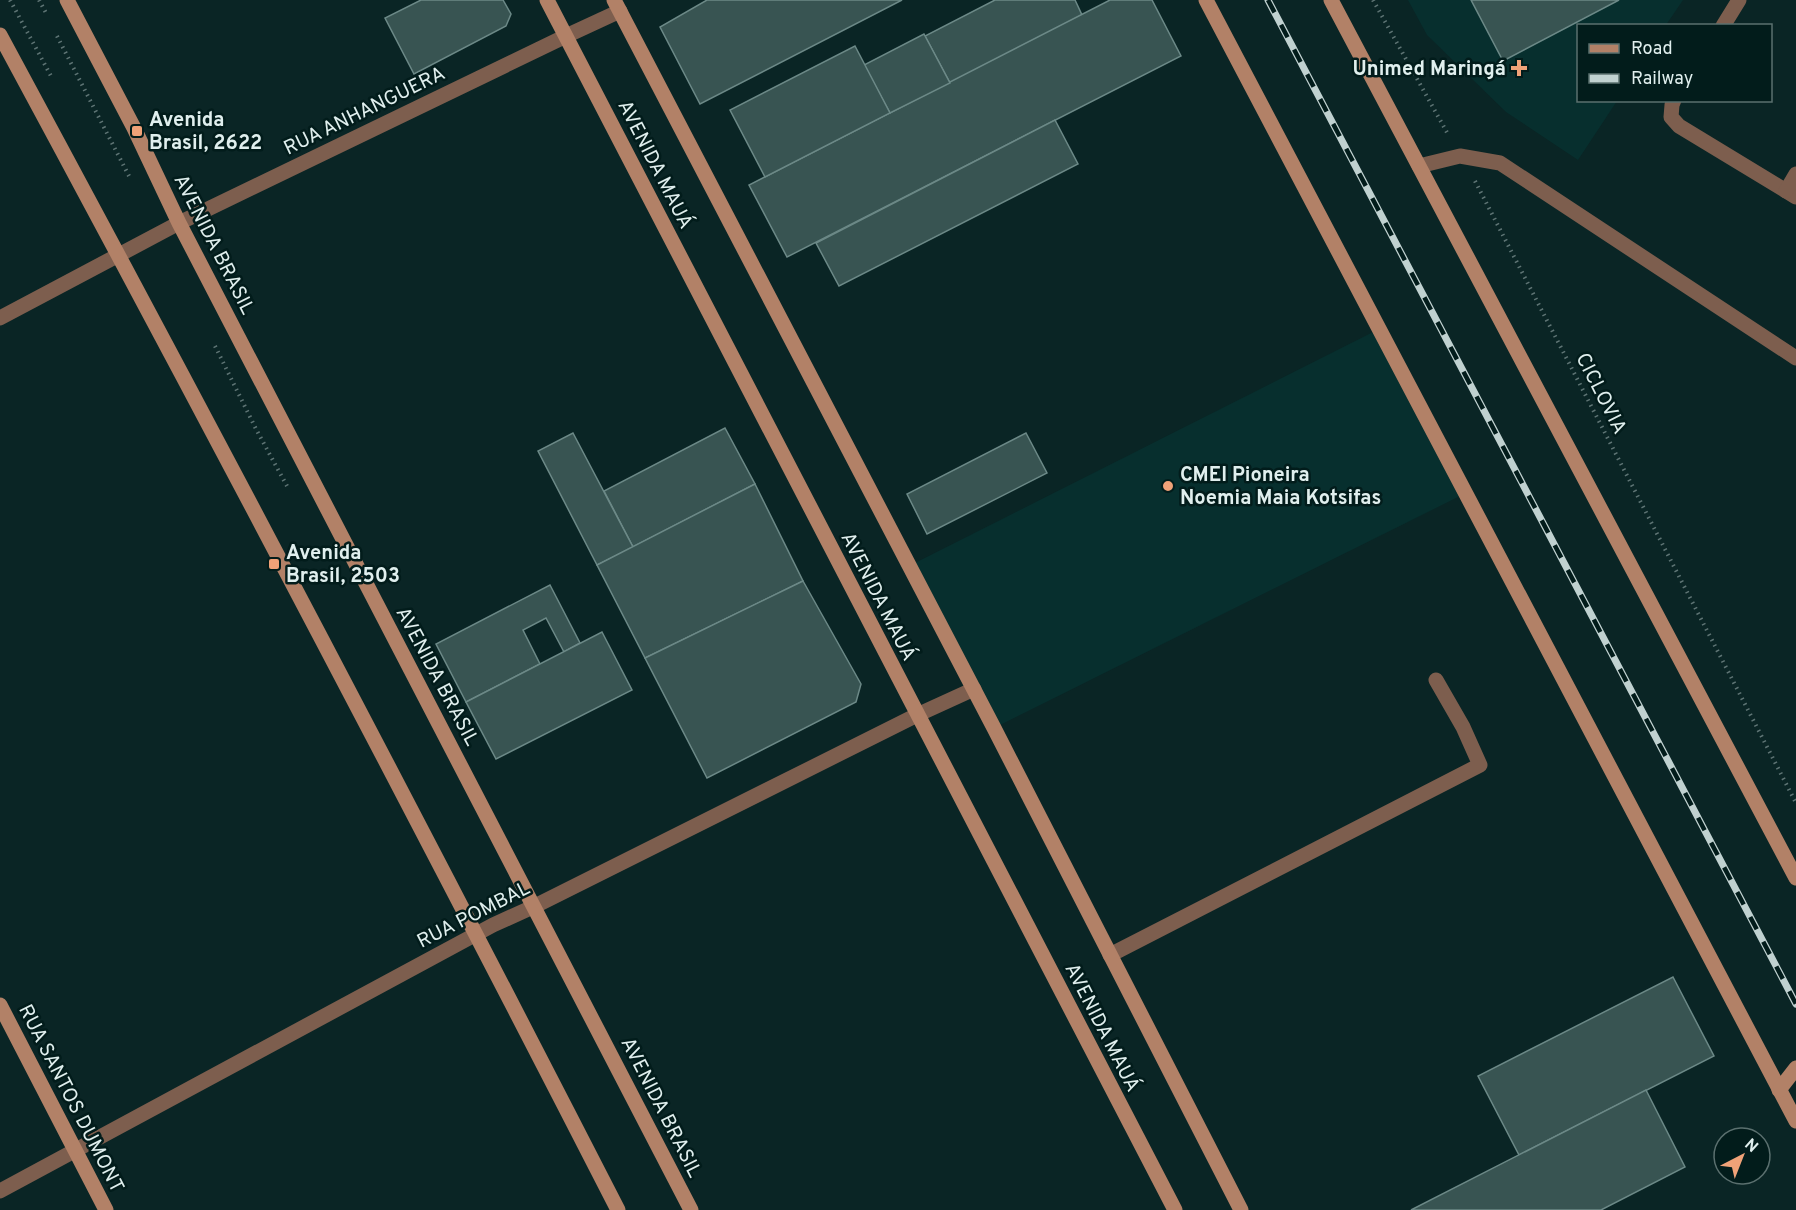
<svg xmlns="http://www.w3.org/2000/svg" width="1796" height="1210" font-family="Overpass,sans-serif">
<rect width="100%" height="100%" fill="#0a2525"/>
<!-- built -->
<g fill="#072f2e">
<path d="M1408,0H1683L1666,25L1578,26V100L1617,101L1578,160L1506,112L1427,35Z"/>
<path d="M1379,329L1466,493L994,728L909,566Z"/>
</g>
<!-- building -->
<g fill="#385452" stroke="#6c8987" stroke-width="1.5">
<path d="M421,0H503L511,14L506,26L414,74L385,18Z"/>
<path d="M707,0H902L700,104L660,27Z"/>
<path d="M995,0H1075L1082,15L950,83L925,36Z"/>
<path d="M1110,0H1152L1181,56L787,257L749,185Z"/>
<path d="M1471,0H1619L1503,61Z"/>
<path d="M924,34L950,83L890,113L864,65Z"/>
<path d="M855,46L890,113L765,177L730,110Z"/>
<path d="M1055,120L1078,164L839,286L816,243Z"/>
<path d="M725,428L755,484L633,547L604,491Z"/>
<path d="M573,433L633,547L597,565L538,451Z"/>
<path d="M1026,433L1047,473L927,534L907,494Z"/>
<path d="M755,484L803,581L645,658L597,565Z"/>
<path d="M803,581L861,684L856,702L707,778L645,658Z"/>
<path d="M550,585L580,643L564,652L546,618L523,630L540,664L466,702L436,644Z"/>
<path d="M602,632L632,690L496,759L466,702Z"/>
<path d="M1673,977L1714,1056L1519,1155L1478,1076Z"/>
<path d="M1646,1090L1685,1167L1601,1210H1411Z"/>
</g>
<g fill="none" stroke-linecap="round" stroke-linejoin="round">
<!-- path -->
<g stroke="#5e7474" stroke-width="4" stroke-dasharray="1.5 4.5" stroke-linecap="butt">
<path d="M10,0L51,76"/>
<path d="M39,0L46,13"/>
<path d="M1373,0L1449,136"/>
<path d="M57,36L129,176"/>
<path d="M1475,181L1796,803"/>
<path d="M215,346L257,431L287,486"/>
</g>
<!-- lane -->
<g stroke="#7d5e4e" stroke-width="15">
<path d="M1723,26L1739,0"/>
<path d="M1674,100L1672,105L1671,117L1679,126L1796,197"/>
<path d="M1419,166L1460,156L1500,163L1796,358"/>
<path d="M1786,191L1796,174"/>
<path d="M1110,955L1480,765L1463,727L1436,680"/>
</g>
<!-- street -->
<g stroke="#7d5e4e" stroke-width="15">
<path d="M0,318L179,223L566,36L620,11"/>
<path d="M0,1191L493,925L535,906L917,715L974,689"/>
</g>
<!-- secondary -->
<g stroke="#b28167" stroke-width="15">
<path d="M67,0L134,128L179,223L691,1210"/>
<path d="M547,0L1175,1210"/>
<path d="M614,0L994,728L1241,1210"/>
<path d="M1206,0L1796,1121"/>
<path d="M1331,0L1796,878"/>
<path d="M0,35C210,424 416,816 618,1210"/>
<path d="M0,1005L106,1210"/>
<path d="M1779,1090L1796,1068"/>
</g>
<!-- rail casing -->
<g stroke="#c0d1d0" stroke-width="7">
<path id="rail" d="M1268,0L1796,1004"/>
</g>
<!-- rail -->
<use href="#rail" stroke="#021c1b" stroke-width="4.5" stroke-dasharray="14" stroke-linecap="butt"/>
</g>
<!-- markers -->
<g fill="#f0a278" stroke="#021c1b" stroke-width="2">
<path d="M1516 59h6v6h6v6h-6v6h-6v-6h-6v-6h6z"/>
<rect x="131" y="125" width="12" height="12" rx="3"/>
<circle cx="1168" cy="486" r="6"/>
<rect x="268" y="558" width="12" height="12" rx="3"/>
</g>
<g text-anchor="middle" stroke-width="5" stroke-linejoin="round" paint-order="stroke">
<!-- poi labels -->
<g font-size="20" font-weight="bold" fill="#e0efee" stroke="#021c1b" text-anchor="start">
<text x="1506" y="75" text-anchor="end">Unimed Maringá</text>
<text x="149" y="126">Avenida<tspan x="149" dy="23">Brasil, 2622</tspan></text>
<text x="1180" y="481">CMEI Pioneira<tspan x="1180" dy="23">Noemia Maia Kotsifas</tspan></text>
<text x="286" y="559">Avenida<tspan x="286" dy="23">Brasil, 2503</tspan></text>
</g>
<!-- street labels -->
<g font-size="20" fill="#e0efee" stroke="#021c1b">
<text transform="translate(364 110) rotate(-26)" y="7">RUA ANHANGUERA</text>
<text transform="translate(656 164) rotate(63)" y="7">AVENIDA MAUÁ</text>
<text transform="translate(215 244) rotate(63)" y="7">AVENIDA BRASIL</text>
<text transform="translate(1602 393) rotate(63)" y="7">CICLOVIA</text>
<text transform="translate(879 596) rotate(63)" y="7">AVENIDA MAUÁ</text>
<text transform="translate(438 676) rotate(62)" y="7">AVENIDA BRASIL</text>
<text transform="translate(473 914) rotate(-27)" y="7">RUA POMBAL</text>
<text transform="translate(1103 1027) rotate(63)" y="7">AVENIDA MAUÁ</text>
<text transform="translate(72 1098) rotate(63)" y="7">RUA SANTOS DUMONT</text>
<text transform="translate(662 1107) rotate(63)" y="7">AVENIDA BRASIL</text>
</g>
</g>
<!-- legend -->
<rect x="1577" y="24" width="195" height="78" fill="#021c1b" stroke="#5b706f" stroke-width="1.5"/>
<rect x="1589" y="44" width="30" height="9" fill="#b28167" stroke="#5b706f" stroke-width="1.5"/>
<text x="1631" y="54" font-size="18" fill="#e0efee">Road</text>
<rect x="1589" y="74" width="30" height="9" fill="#c0d1d0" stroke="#5b706f" stroke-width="1.5"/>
<text x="1631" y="84" font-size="18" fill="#e0efee">Railway</text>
<!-- north arrow -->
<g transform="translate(1742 1156) rotate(42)"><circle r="28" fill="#021c1b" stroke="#5b706f" stroke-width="1.5"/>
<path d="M0-4.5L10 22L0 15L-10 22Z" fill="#f0a278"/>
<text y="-9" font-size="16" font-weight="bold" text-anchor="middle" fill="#e0efee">N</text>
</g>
</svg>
